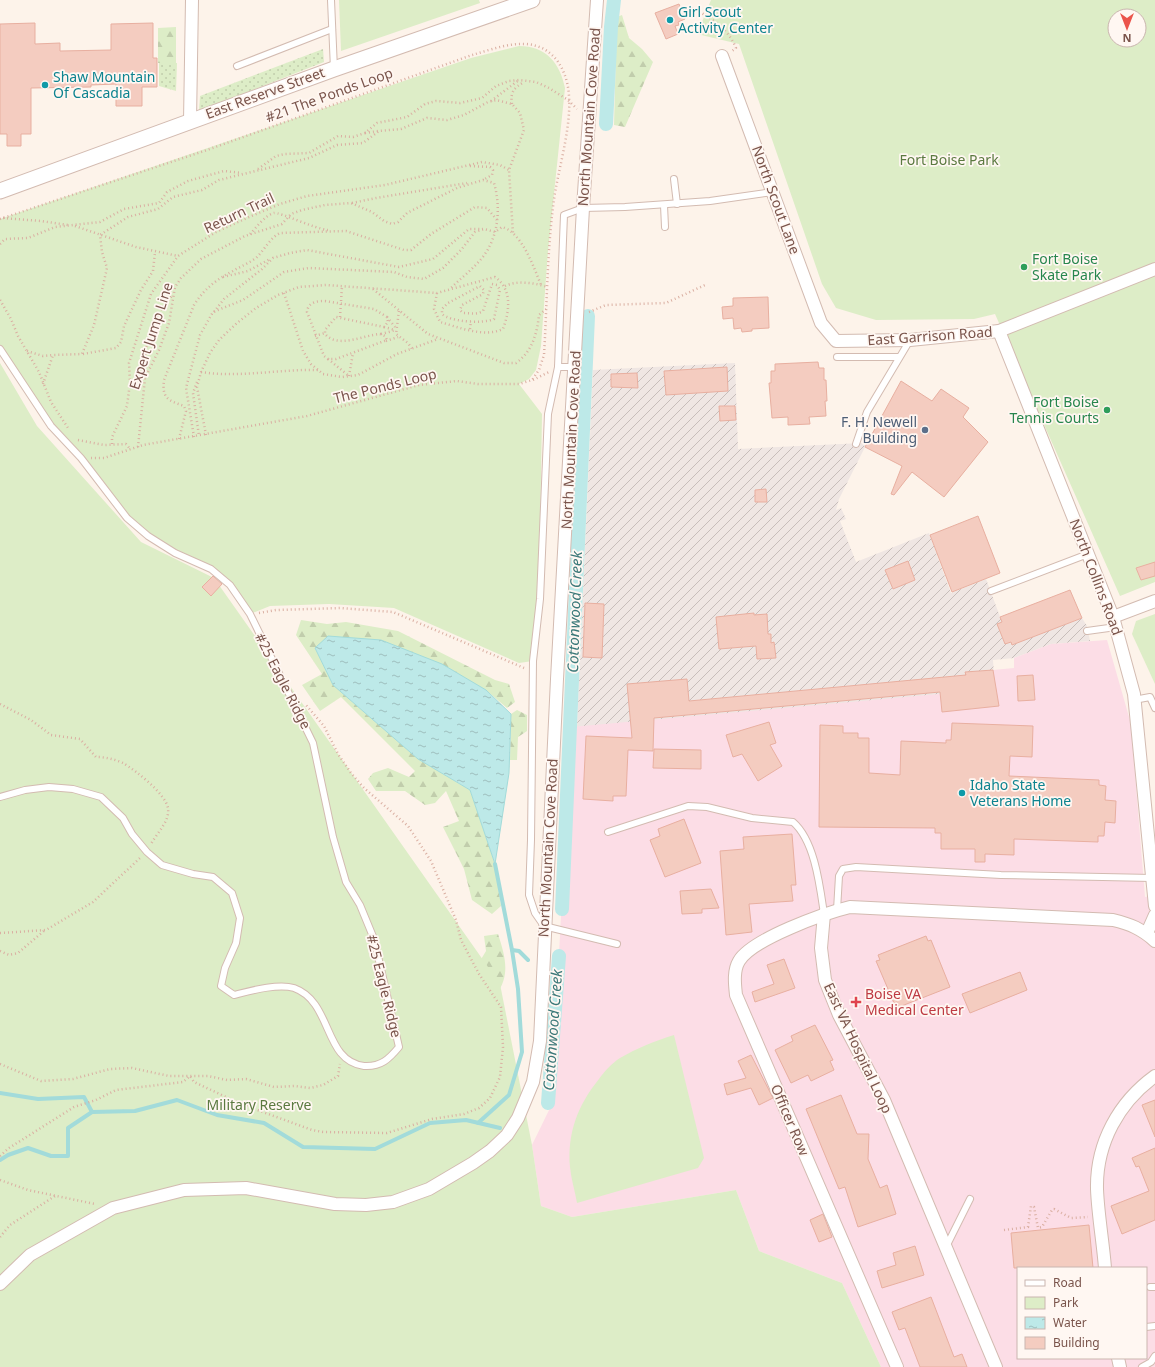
<svg xmlns="http://www.w3.org/2000/svg" width="1155" height="1367" font-family="'Noto Sans',sans-serif">
<defs>
<pattern id="industrial-furrows" width="10" height="10" patternUnits="userSpaceOnUse"><rect width="10" height="10" fill="#efe6e3"/><path d="M-1 1l2-2M0 10L10 0M9 11l2-2" fill="none" stroke="#c7bdba"/></pattern>
<pattern id="grass-dots" width="8" height="8" patternUnits="userSpaceOnUse"><rect width="8" height="8" fill="#ddedc7"/><path d="M2 2h.1M6 6h.1" fill="none" stroke="#c1cdac" stroke-width="1.8" stroke-linecap="round"/></pattern>
<pattern id="forest-firs" width="22" height="20" patternUnits="userSpaceOnUse"><rect width="22" height="20" fill="#ddedc7"/><path d="M5 1l3.5 6h-7zM16 11l3.5 6h-7z" fill="#c1cdac"/></pattern>
<pattern id="water-ripples" width="26" height="14" patternUnits="userSpaceOnUse"><rect width="26" height="14" fill="#bde9e8"/><path d="M2 4q2-2 4 0t4 0M15 11q2-2 4 0t4 0" fill="none" stroke="#9fbfbe"/></pattern>
</defs>
<rect width="100%" height="100%" fill="#fdf3ea"/>
<!-- industrial -->
<path fill="url(#industrial-furrows)" d="M735,363L738,449L863,443L865,447L839,499L836,510L841,508L846,519L840,521L856,562L929,533L951,593L986,579L1002,622L997,624L1005,644L1011,642L1012,645L1082,618L1087,626L1090,641L1051,644L1014,658L993,660L995,689L633,723L577,727L593,370Z"/>
<!-- medical -->
<path fill="#fcdde6" fill-rule="evenodd" d="M1107,640L1131,724L1145,897L1155,895V1367H881L842,1283L759,1251L736,1190L572,1217L541,1206L532,1145L551,1106L571,727L995,689L993,670L1014,668V658L1051,644ZM1018,1268H1146V1358H1018Z"/>
<!-- grass -->
<g fill="url(#grass-dots)">
<path d="M323,49L324,62L199,111L200,96Z"/>
<path d="M159,63H177L176,91L159,86Z"/>
</g>
<!-- forest -->
<g fill="url(#forest-firs)">
<path d="M622,15L629,38L642,49L653,62L625,127L614,125L617,17Z"/>
<path d="M176,27V63H158V28Z"/>
<path d="M301,620L327,624L346,622L398,631L495,680L509,684L515,702L507,708L486,690L315,648L333,685L418,759L470,790L495,864L501,906L492,914L472,900L464,869L443,827L459,821L446,791L435,803L425,805L405,791H376L368,779L373,773L388,768L409,777L415,771L341,697L320,711L302,685L322,674L296,635Z"/>
<path d="M517,710L527,715V731L518,737L517,760H510L511,714Z"/>
<path d="M498,934C505,956 511,975 496,995L480,961L486,951L484,936Z"/>
</g>
<!-- green -->
<g fill="#ddedc7" fill-rule="evenodd">
<path d="M339,0H479L480,3L341,51Z"/>
<path d="M711,0H1155V582L1120,596L995,314L974,319L876,320L836,308L822,284L739,44L697,34ZM1115,16H1139V40H1115Z"/>
<path d="M519,46C546,46 560,63 565,88L548,251L541,346L536,370L529,379L519,384L542,414L539,599L533,661L519,663L394,608L329,604L270,606L250,614L230,585L211,569L175,553L126,518L81,458L51,426L0,349V219L471,58Z"/>
<path d="M0,363L37,426L141,542L214,578L500,984L532,1145L541,1206L572,1217L736,1190L759,1251L842,1283L881,1367H0Z"/>
<path d="M1155,614V684L1132,634L1136,621Z"/>
<path d="M674,1035L704,1158L698,1168L577,1203C575,1191 571,1179 570,1167C567,1133 578,1105 599,1079C604,1072 612,1063 620,1058C637,1048 655,1041 674,1035Z"/>
</g>
<!-- water -->
<path fill="url(#water-ripples)" stroke="#a2dbda" d="M328,636L381,640L442,664L486,690L511,714L509,773L495,864L470,790L418,759L333,685L315,648Z"/>
<g fill="none" stroke-linecap="round" stroke-linejoin="round">
<!-- stream -->
<g stroke="#a2dbda" stroke-width="4">
<path d="M495,864L512,950L519,951L528,960"/>
<path d="M0,1093L38,1099L84,1097L92,1112"/>
<path d="M92,1112L135,1111L177,1100L217,1115L264,1123L303,1147L375,1149L430,1123L466,1120L500,1128"/>
<path d="M478,1123L509,1095L522,1052L518,989L512,950"/>
<path d="M0,1160L8,1155L28,1148L51,1156H68V1128L92,1112"/>
</g>
<!-- canal -->
<g stroke="#bde9e8" stroke-width="14">
<path d="M606,124L611,27L614,0"/>
<path d="M562,909L588,316"/>
<path d="M548,1103L559,956"/>
</g>
</g>
<!-- building -->
<g fill="#f4ccc0" stroke="#e8afa0">
<path d="M679,4L685,19L678,22L679,25L675,26L678,34L666,39L655,13Z"/>
<path d="M35,23V44L60,43V51L111,50V24L153,23V58H157V87H142V106H116V84L91,85V87L31,88V134H21V146H7V134H0V24Z"/>
<path d="M768,297L769,328L752,329V331L742,332L741,328L734,329L733,318L723,319L722,307L733,306V298Z"/>
<path d="M818,362L819,368H824V380H826L827,401H825L826,416L809,417L810,424L788,425V417L772,418L769,383H771V371H775V364Z"/>
<path d="M727,367L728,391L666,395L664,371Z"/>
<path d="M637,373L638,388L611,387V374Z"/>
<path d="M901,381L932,401L941,389L969,408L963,417L988,442L944,497L912,472L894,495L891,494L902,466L865,447Z"/>
<path d="M719,406H735L736,420L720,421Z"/>
<path d="M766,489L767,502H755V490Z"/>
<path d="M978,516L1000,573L952,592L930,535Z"/>
<path d="M908,561L915,580L893,589L885,570Z"/>
<path d="M1155,562V576L1141,580L1136,568Z"/>
<path d="M213,576L222,584L211,596L202,587Z"/>
<path d="M1070,590L1082,618L1012,645L1011,642L1005,644L997,624L1002,622L1000,617Z"/>
<path d="M585,603L604,604L602,658L583,657Z"/>
<path d="M754,613V615L767,614L768,634H771V643L774,642L776,658L757,659L756,646L719,649L716,617Z"/>
<path d="M993,670L999,706L942,712L940,692L654,718L653,751L628,750L626,796H613V801L583,799L586,736L632,738L627,684L687,679L689,701L966,675L965,672Z"/>
<path d="M1033,675L1035,700L1018,701L1017,676Z"/>
<path d="M769,722L776,743L770,745L782,766L758,781L742,754L733,757L726,735Z"/>
<path d="M952,723L1033,726L1032,757L1010,756L1009,776L1099,780V785L1106,786L1105,800L1116,801L1115,823L1105,822L1104,836H1098V842L1014,839V855L985,854V862H975V849H941V833H935V828L819,827L820,725L843,726V733H858V738H869V773L900,775L901,741L946,743V740H951Z"/>
<path d="M654,749L701,750V769L653,768Z"/>
<path d="M684,819L701,863L665,877L650,840L660,836L658,829Z"/>
<path d="M792,834L796,885H791L793,901L749,904L752,932L726,935L720,851L744,849L743,837Z"/>
<path d="M711,889L719,908L702,909V913L682,914L680,891Z"/>
<path d="M926,936L928,941L931,940L950,987L899,1007L897,1002L894,1003L876,961L880,960L878,955Z"/>
<path d="M784,959L795,988L755,1002L752,992L774,984L767,965Z"/>
<path d="M1020,972L1027,990L970,1013L962,994Z"/>
<path d="M815,1025L833,1060L830,1061L834,1070L811,1081L808,1075L791,1083L775,1050L793,1041L791,1036Z"/>
<path d="M751,1055L773,1098L759,1105L751,1088L727,1095L724,1084L746,1078L738,1061Z"/>
<path d="M841,1095L857,1134H869L868,1159L880,1188L887,1185L896,1214L858,1227L845,1187L839,1189L806,1109Z"/>
<path d="M1155,1100V1137L1142,1105Z"/>
<path d="M1155,1148V1220L1122,1234L1111,1206L1149,1191L1139,1166L1136,1167L1132,1158Z"/>
<path d="M823,1214L832,1237L819,1242L810,1220Z"/>
<path d="M1089,1225L1093,1268H1014L1011,1233Z"/>
<path d="M915,1246L924,1275L882,1288L877,1271L896,1265L893,1253Z"/>
<path d="M931,1297L954,1357L962,1354L967,1367H920L905,1328L899,1330L892,1312Z"/>
</g>
<g fill="none" stroke-linecap="round" stroke-linejoin="round">
<!-- service casing -->
<g stroke="#d3bbb1" stroke-width="8">
<g id="service">
<path d="M331,0L334,69"/>
<path d="M237,66L332,29"/>
<path d="M674,179L677,204"/>
<path d="M664,205L665,227"/>
<path d="M0,349L51,426L81,458L127,518L148,536L175,553L211,569L230,585L250,614L313,743L333,837L346,882L360,905L374,939L399,1047C389,1059 381,1067 364,1066C323,1061 333,1002 294,988C278,983 250,991 234,995L221,986L225,968L236,943L240,918L232,893L213,877L193,874L162,865L147,852L132,834L123,818L101,797L73,789L49,787L25,790L0,797"/>
<path d="M837,357H899"/>
<path d="M558,367H576"/>
<path d="M856,444L867,412L910,340"/>
<path d="M991,591L1088,554"/>
<path d="M1087,631L1116,627"/>
<path d="M1134,700L1150,697L1155,708"/>
<path d="M608,832L688,806L707,807L752,818L793,822C815,841 820,887 824,914"/>
<path d="M837,910L839,876L843,869L856,867L1001,875L1152,878"/>
<path d="M617,944L544,926L535,913L529,895L531,840L533,661L540,599L548,414L558,367L564,215L583,208L625,207L710,201L773,192"/>
<path d="M946,1247L970,1199"/>
<path d="M1150,1287H1155"/>
<path d="M1146,1327L1155,1326"/>
<path d="M1142,1367L1151,1362L1155,1356"/>
</g>
</g>
<!-- minor casing -->
<g stroke="#d3bbb1" stroke-width="14">
<g id="minor">
<path d="M722,56L821,323L836,341L910,340L999,331L1155,269"/>
<path d="M190,121L192,0"/>
<path d="M999,331L1113,617L1134,694L1155,906"/>
<path d="M1113,617L1155,601"/>
<path d="M824,914L821,948L825,980L839,1015L884,1100L996,1367"/>
<path d="M1147,933L1155,915"/>
<path d="M1105,1268C1103,1242 1098,1215 1097,1189C1096,1143 1119,1102 1155,1076"/>
<path d="M0,1284L30,1255L113,1208L184,1190L246,1188L335,1204L366,1205L393,1202L429,1189L473,1163L490,1151L507,1135L518,1118L533,1082L540,1041L557,679L583,208L597,0"/>
<path d="M1118,1358L1120,1367"/>
<path d="M897,1367L736,995C735,985 733,971 739,961C752,939 825,913 850,907L1113,920C1130,924 1142,929 1155,941"/>
</g>
</g>
<!-- tertiary casing -->
<g stroke="#d3bbb1" stroke-width="17">
<path id="tertiary" d="M0,191L334,69L532,0"/>
</g>
<!-- path -->
<g stroke="#daafa2" stroke-width="2.5" stroke-dasharray="1 3" stroke-linecap="butt">
<path d="M692,8C710,17 728,28 736,48L732,51"/>
<path d="M491,101L519,80"/>
<path d="M512,104C510,92 514,88 524,82"/>
<path d="M365,133L378,131"/>
<path d="M470,166L490,167L493,170L492,175L483,180"/>
<path d="M258,169L276,156L285,154L309,153L338,136L353,137L365,133L377,123L407,117L425,104L436,101L460,103L482,98L496,86L509,81L519,80L536,82L549,88L568,100L577,109"/>
<path d="M352,203L376,198L467,183"/>
<path d="M3,218L41,221L68,225"/>
<path d="M0,219L207,150L472,55C497,48 530,34 552,55C561,63 566,76 568,87C574,124 557,170 553,207C547,256 547,306 544,355L539,370L532,380L519,384H478L457,381L419,385L307,416L143,445L104,458H91"/>
<path d="M75,226L136,247L178,256"/>
<path d="M250,234C256,228 265,215 274,213C280,212 315,229 328,230"/>
<path d="M0,244L5,239L28,238L55,227L100,222L124,209L159,203L167,192L188,181L224,171L242,173"/>
<path d="M223,277L248,271L270,259"/>
<path d="M492,284L497,285L500,290L494,319C483,324 451,322 442,314V309L448,303L480,286L484,290L483,294L462,305L460,310L463,313C470,313 477,315 483,311Z"/>
<path d="M505,286C517,280 535,283 548,287"/>
<path d="M373,289L428,334L504,363H516C532,352 537,334 539,315L546,309"/>
<path d="M284,293L303,351L311,364L323,374L342,377L358,375L397,354L438,339"/>
<path d="M0,300L11,319L18,336L39,372L51,402L68,428"/>
<path d="M325,301L374,309L387,317L388,322L384,327L336,317L325,330V334C338,349 364,335 380,334L385,336L387,340L336,359H328L324,356L307,312C308,302 317,301 325,301Z"/>
<path d="M399,311L396,334L408,343L412,349"/>
<path d="M214,312L224,299L262,269L273,258L290,253L307,250L399,267L433,259L469,229H483"/>
<path d="M589,312L606,305L666,303L705,285"/>
<path d="M340,317L342,286"/>
<path d="M387,317L395,327"/>
<path d="M384,327L395,330"/>
<path d="M470,329L471,321"/>
<path d="M381,334L396,330"/>
<path d="M315,336L325,333"/>
<path d="M386,341L398,337"/>
<path d="M27,351L43,356L53,355"/>
<path d="M83,354L116,348L121,342L124,326L141,290L153,271L155,252"/>
<path d="M328,359L349,376"/>
<path d="M201,372C239,378 279,369 318,370"/>
<path d="M146,375C142,346 152,317 172,296"/>
<path d="M349,376L353,353"/>
<path d="M533,380L549,372"/>
<path d="M197,382L193,393L199,436"/>
<path d="M43,384L53,355L82,354L94,325L107,268L102,252L100,235L128,217L158,209L173,197L202,190L219,180L309,158L337,145L363,143L379,131L401,129L427,118L447,120L464,115L488,102L496,100L512,104L520,113L524,130L509,170L513,234"/>
<path d="M206,435L197,387L201,372L210,353L219,340L237,323L256,308L278,295L299,287L326,285L437,293L495,277C512,289 510,310 503,329C484,338 458,327 440,322L434,309L437,293"/>
<path d="M194,437L186,388L200,335L213,312L243,300L284,272L309,268L394,272L407,277L424,279L443,268L461,250L475,232L484,229L495,232L502,227C522,232 534,268 541,285"/>
<path d="M179,439L186,411L184,406C167,400 162,398 164,380L194,305C204,289 217,279 233,271C241,266 250,263 257,257C265,249 270,238 280,233L346,231L404,250H411L431,234L475,207L487,208L497,220"/>
<path d="M78,440L104,445L126,444L130,449"/>
<path d="M112,444V437L127,406L130,383L129,363L151,294L178,256L216,232L249,217L280,204L307,196L385,185L482,162L500,165L509,170"/>
<path d="M138,447L145,378L159,350L169,323L175,287L181,278L201,259L245,236L282,224L291,214L302,210L325,205L351,203L372,212L384,221L392,224L398,222L407,213L457,188L483,180L494,183C501,207 499,237 482,258C473,269 461,278 451,288"/>
<path d="M259,613L276,610L340,608L393,612L524,668"/>
<path d="M0,704L31,720L51,735L80,739L96,757C105,757 114,759 123,763C135,770 165,793 168,808C170,821 157,833 151,844"/>
<path d="M0,933L46,930L93,902L141,857"/>
<path d="M0,951L9,955L18,953L45,930"/>
<path d="M0,1064L41,1081L73,1079L110,1069L132,1068L169,1076H208L227,1080L246,1079L274,1087L295,1086L310,1088L323,1085L338,1076L340,1064"/>
<path d="M0,1156L9,1148L74,1107L96,1100L116,1090L183,1082L190,1076L194,1082L241,1104L312,1130L323,1132L387,1133L432,1119L464,1114L479,1108L490,1098L500,1077L503,1047L501,1007L479,974L461,940L456,920L431,861L408,826L364,788L351,773L338,754L324,726L306,705"/>
<path d="M0,1180L28,1190L95,1204"/>
<path d="M1004,1230L1028,1227L1031,1206L1034,1207L1038,1228L1042,1227L1052,1210L1054,1209L1071,1218L1088,1217"/>
<path d="M0,1237L10,1225L55,1196"/>
</g>
<!-- service -->
<use href="#service" stroke="#fff" stroke-width="6"/>
<!-- minor -->
<use href="#minor" stroke="#fff" stroke-width="12"/>
<!-- tertiary -->
<use href="#tertiary" stroke="#fff" stroke-width="15"/>
</g>
<!-- markers -->
<g fill="#0f9aa8" stroke="#fff7f2" stroke-width="1.5">
<circle cx="670" cy="20" r="4"/>
<circle cx="45" cy="85" r="4"/>
<circle cx="962" cy="793" r="4"/>
</g>
<g fill="#2e9e5b" stroke="#fff7f2" stroke-width="1.5">
<circle cx="1024" cy="267" r="4"/>
<circle cx="1107" cy="410" r="4"/>
</g>
<circle fill="#5c6f8a" stroke="#fff7f2" stroke-width="1.5" cx="925" cy="430" r="4"/>
<path fill="#e0444e" stroke="#fff7f2" stroke-width="1.5" d="M854 996h4v4h4v4h-4v4h-4v-4h-4v-4h4z"/>
<g text-anchor="middle" stroke-width="3.5" stroke-linejoin="round" paint-order="stroke">
<!-- culture labels -->
<g font-size="14" fill="#0d838f" stroke="#fff7f2" text-anchor="start">
<text x="678" y="17">Girl Scout<tspan x="678" dy="16">Activity Center</tspan></text>
<text x="53" y="82">Shaw Mountain<tspan x="53" dy="16">Of Cascadia</tspan></text>
<text x="970" y="790">Idaho State<tspan x="970" dy="16">Veterans Home</tspan></text>
</g>
<!-- street labels -->
<g font-size="14" fill="#7a544b" stroke="#fff7f2">
<text transform="translate(265 93) rotate(-20)" y="5">East Reserve Street</text>
<text transform="translate(329 95) rotate(-20)" y="5">#21 The Ponds Loop</text>
<text transform="translate(589 117) rotate(-86)" y="5">North Mountain Cove Road</text>
<text transform="translate(776 200) rotate(70)" y="5">North Scout Lane</text>
<text transform="translate(239 213) rotate(-25)" y="5">Return Trail</text>
<text transform="translate(151 336) rotate(-72)" y="5">Expert Jump Line</text>
<text transform="translate(930 336) rotate(-4)" y="5">East Garrison Road</text>
<text transform="translate(385 386) rotate(-14)" y="5">The Ponds Loop</text>
<text transform="translate(571 440) rotate(-87)" y="5">North Mountain Cove Road</text>
<text transform="translate(1096 577) rotate(69)" y="5">North Collins Road</text>
<text transform="translate(283 681) rotate(63)" y="5">#25 Eagle Ridge</text>
<text transform="translate(548 848) rotate(-87)" y="5">North Mountain Cove Road</text>
<text transform="translate(384 986) rotate(76)" y="5">#25 Eagle Ridge</text>
<text transform="translate(858 1048) rotate(65)" y="5">East VA Hospital Loop</text>
<text transform="translate(790 1120) rotate(67)" y="5">Officer Row</text>
</g>
<!-- park labels -->
<g font-size="14" fill="#5b7a40" stroke="#fff7f2">
<text x="949" y="165">Fort Boise Park</text>
<text x="259" y="1110">Military Reserve</text>
</g>
<!-- leisure labels -->
<g font-size="14" fill="#27864d" stroke="#fff7f2" text-anchor="start">
<text x="1032" y="264">Fort Boise<tspan x="1032" dy="16">Skate Park</tspan></text>
<text x="1099" y="407" text-anchor="end">Fort Boise<tspan x="1099" dy="16">Tennis Courts</tspan></text>
</g>
<!-- service labels -->
<g font-size="14" fill="#4e5e75" stroke="#fff7f2" text-anchor="end">
<text x="917" y="427">F. H. Newell<tspan x="917" dy="16">Building</tspan></text>
</g>
<!-- health labels -->
<g font-size="14" fill="#be3a42" stroke="#fff7f2" text-anchor="start">
<text x="865" y="999">Boise VA<tspan x="865" dy="16">Medical Center</tspan></text>
</g>
<!-- water labels -->
<g font-size="15" font-style="italic" fill="#3a7878" stroke="#fff7f2">
<text transform="translate(575 612) rotate(-88)" y="5">Cottonwood Creek</text>
<text transform="translate(553 1030) rotate(-86)" y="5">Cottonwood Creek</text>
</g>
</g>
<!-- legend -->
<rect x="1017" y="1267" width="130" height="92" fill="#fff7f2" stroke="#cab6af"/>
<rect x="1025" y="1280" width="20" height="6" fill="#ffffff" stroke="#cab6af"/>
<text x="1053" y="1287" font-size="12" fill="#7a544b">Road</text>
<rect x="1025" y="1297" width="20" height="12" fill="#ddedc7" stroke="#cab6af"/>
<text x="1053" y="1307" font-size="12" fill="#7a544b">Park</text>
<rect x="1025" y="1317" width="20" height="12" fill="url(#water-ripples)" stroke="#cab6af"/>
<text x="1053" y="1327" font-size="12" fill="#7a544b">Water</text>
<rect x="1025" y="1337" width="20" height="12" fill="#f4ccc0" stroke="#cab6af"/>
<text x="1053" y="1347" font-size="12" fill="#7a544b">Building</text>
<!-- north arrow -->
<g transform="translate(1127 28) rotate(180)"><circle r="19" fill="#fff7f2" stroke="#cab6af"/>
<path d="M0-3L7 15L0 10L-7 15Z" fill="#eb544b"/>
<text y="-6" font-size="11" font-weight="bold" text-anchor="middle" fill="#7a544b">N</text>
</g>
</svg>
